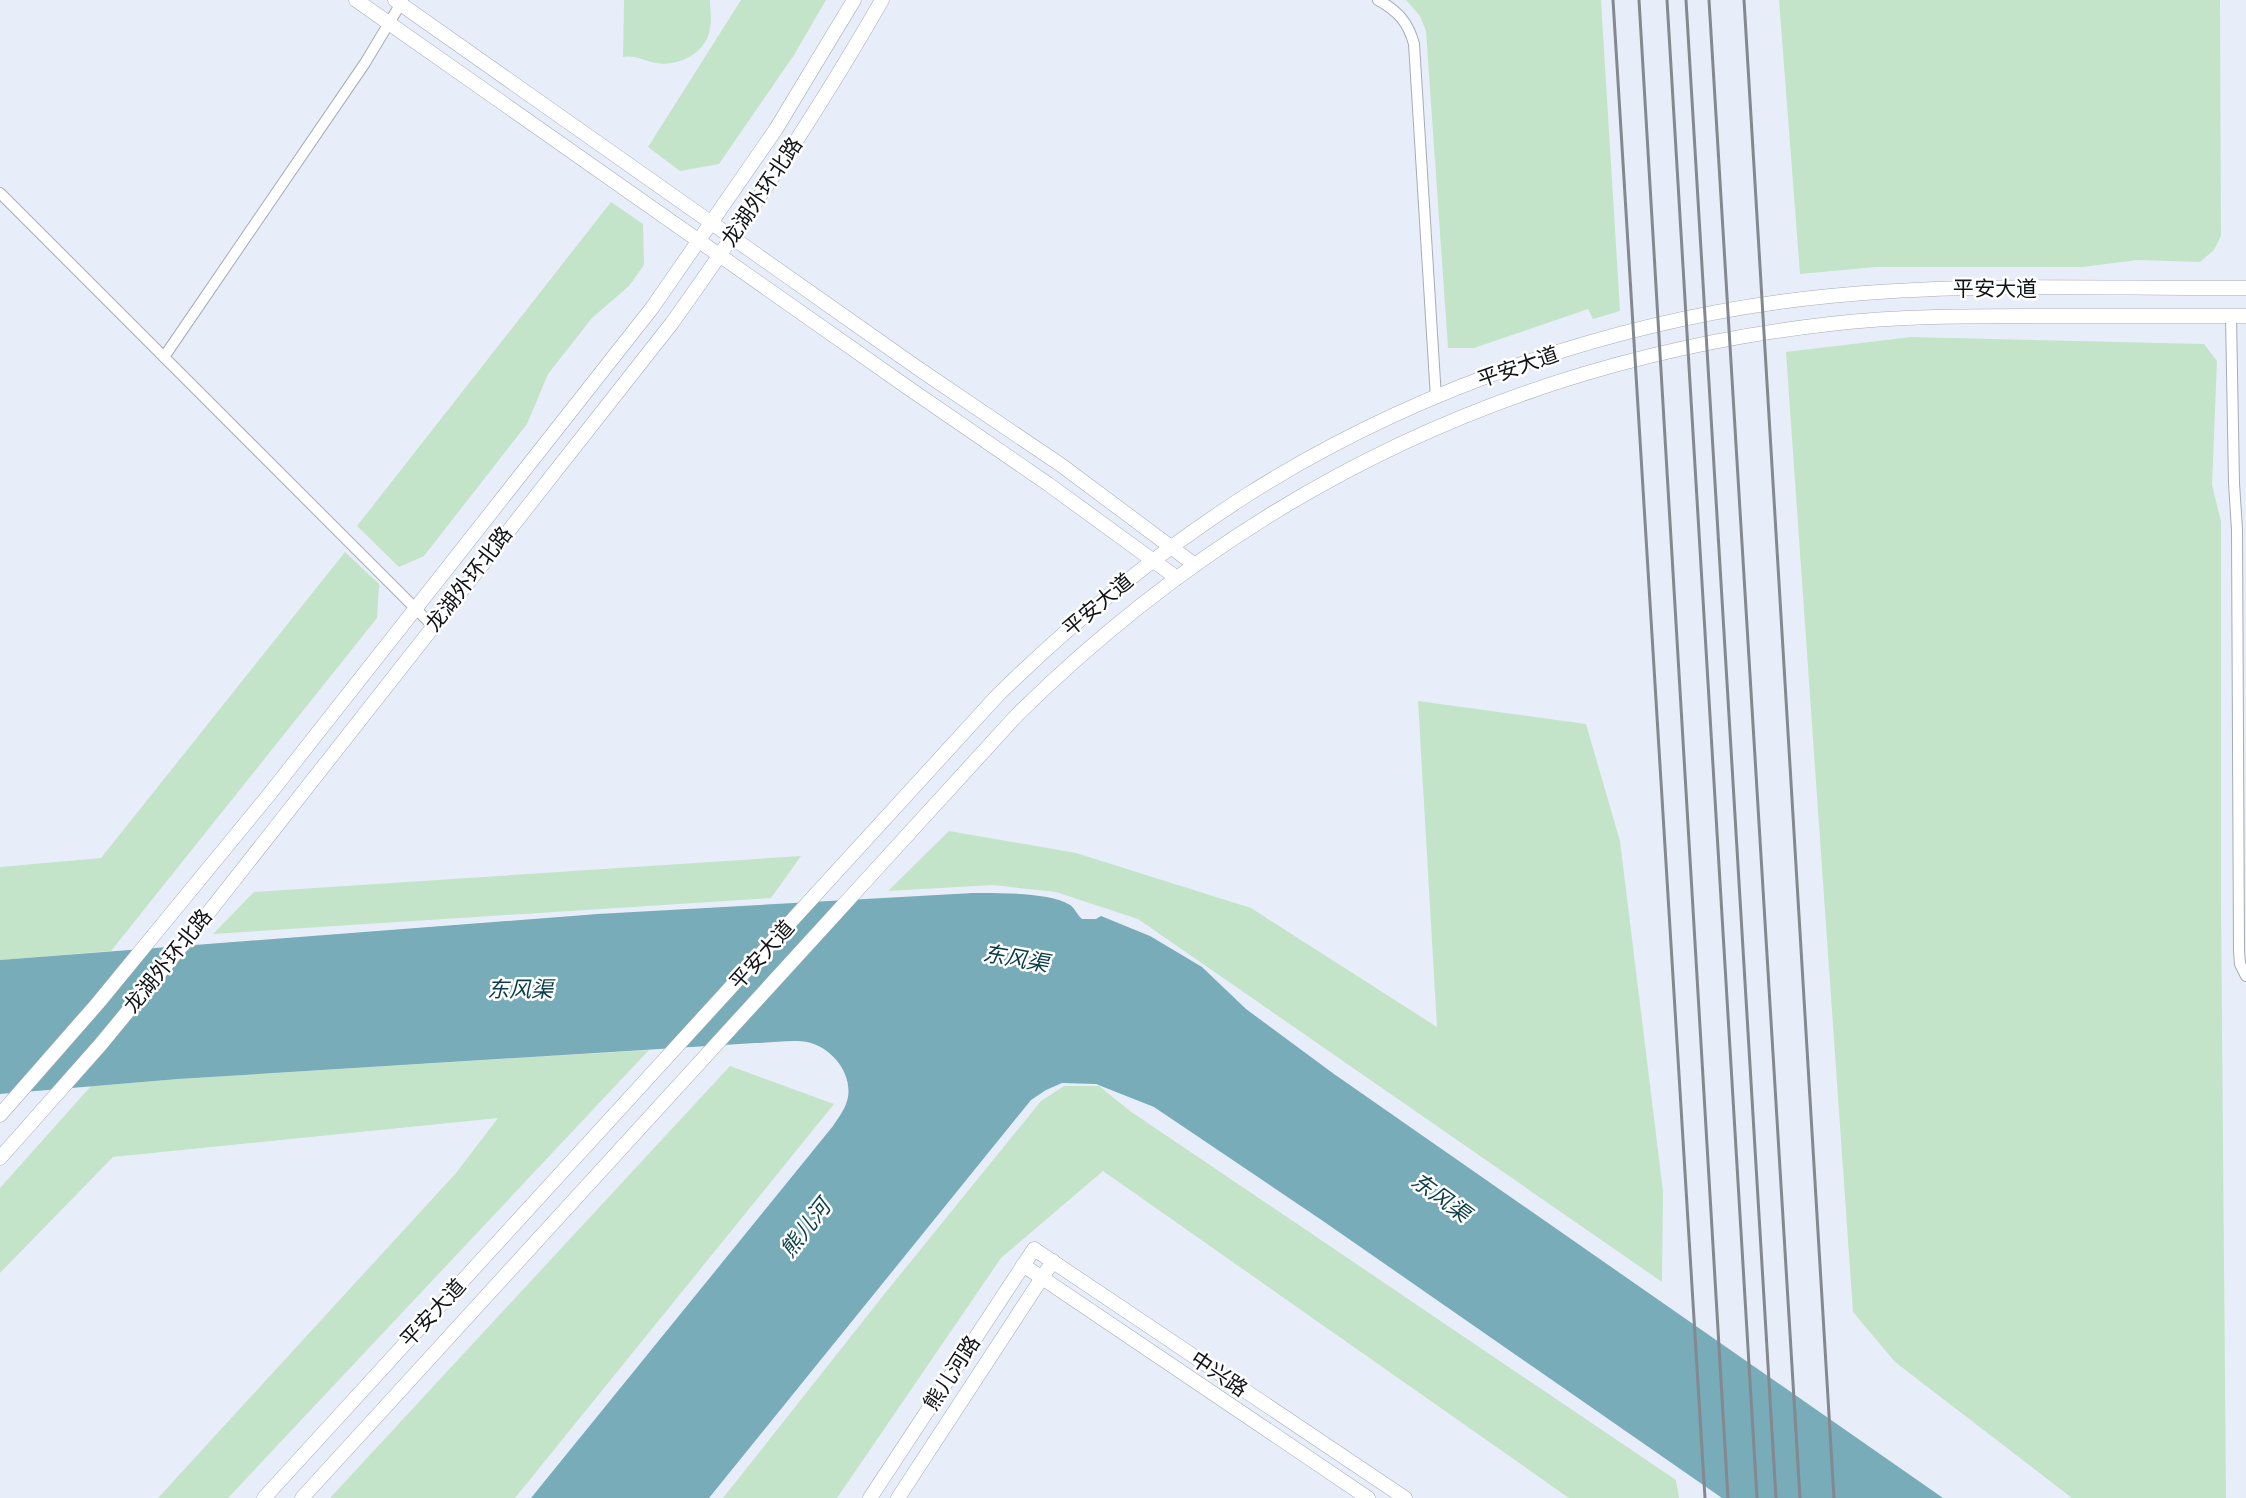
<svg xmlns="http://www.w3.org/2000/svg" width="2246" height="1498" font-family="'Zilla Slab','Noto Sans SC',serif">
<rect width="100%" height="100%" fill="#e8eef9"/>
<!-- green -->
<g fill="#c3e4c8">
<path d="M624,0H710C710,9 712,20 710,29C706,53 679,67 656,63C644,61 636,55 623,57Z"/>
<path d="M741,0H826L794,55L719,164L680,171L648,147Z"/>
<path d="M1406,0H1601L1620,311L1593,319L1588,309L1474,348H1448L1426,31L1420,16Z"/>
<path d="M1779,0H2220L2221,236L2214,250L2200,262L2138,260L2082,267H1876L1800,274Z"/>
<path d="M611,202L643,224L644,265L629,286L592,318L548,374L527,424L424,556L399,567L357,526Z"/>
<path d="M1911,337L2204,344L2217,361L2212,485L2221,521V904L2226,1498H2072L1895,1362L1853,1312L1786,352Z"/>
<path d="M345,552L379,584L377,618L111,951L0,960V867L101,858Z"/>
<path d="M1418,701L1586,724L1620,841L1663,1191L1662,1282L1138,919L1056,892L992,885L888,891L949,831L1076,853L1251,908L1437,1027Z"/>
<path d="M801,856L771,898L213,934L254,892Z"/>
<path d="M649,1050L228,1498H158L456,1173L498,1118L113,1157L0,1273V1188L91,1086L178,1079Z"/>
<path d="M730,1066L834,1104L515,1498H330Z"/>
<path d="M1064,1086H1099L1130,1111L1676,1480L1679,1498H1569L1103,1171L1001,1258L837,1498H723L886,1292L1041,1101Z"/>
</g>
<!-- water -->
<path fill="#77acb8" d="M973,893C997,893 1050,892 1070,905C1075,908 1077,915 1082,919H1096L1101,916L1150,936L1202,967L1246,1009L1334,1074L1943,1498H1722L1323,1221L1154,1107L1096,1084L1062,1083L1046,1090L1031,1100L709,1498H531L833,1126C839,1117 846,1108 848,1097C852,1072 831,1047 807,1042C793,1039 770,1043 755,1043L178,1079L0,1094V960L598,914Z"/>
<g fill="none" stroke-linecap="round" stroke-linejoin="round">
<!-- street casing -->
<g stroke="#a6acb6" stroke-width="12">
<g id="street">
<path d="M1378,0C1398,11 1408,22 1414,44L1436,398"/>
<path d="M0,193L433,626"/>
<path d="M2231,316L2234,483L2237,530L2239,951L2240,964L2246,976"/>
<path d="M164,357L365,63L403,0"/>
</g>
</g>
<!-- secondary casing -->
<g stroke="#a6acb6" stroke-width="15">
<g id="secondary">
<path d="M356,0L907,387L1048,484L1177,578"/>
<path d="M395,0L919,369L1061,465L1195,565"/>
<path d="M0,1115L98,1003L268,796L652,308L776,129L854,0"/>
<path d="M0,1158L101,1044L198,926L672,323C747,218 818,112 882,0"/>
<path d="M1023,1265L1368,1498"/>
<path d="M264,1498L997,696C1073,621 1157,553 1247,495C1419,386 1627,316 1830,296C1968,282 2108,289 2246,288"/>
<path d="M302,1498L1017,715C1244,491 1513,360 1830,324C1899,316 1969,316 2038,316C2107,316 2177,316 2246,316"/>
<path d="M870,1498L1034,1249L1405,1498"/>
<path d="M898,1498L1053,1261"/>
</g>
</g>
<!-- street -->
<use href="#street" stroke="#fff" stroke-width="10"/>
<!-- secondary -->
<use href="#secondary" stroke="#fff" stroke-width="14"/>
<!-- rail -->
<g stroke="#848890" stroke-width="3">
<path d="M1613,0L1705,1498"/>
<path d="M1639,0L1728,1498"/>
<path d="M1667,0L1757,1498"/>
<path d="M1686,0L1776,1498"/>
<path d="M1709,0L1800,1498"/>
<path d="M1744,0L1834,1498"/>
</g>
</g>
<g text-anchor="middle" stroke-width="5" stroke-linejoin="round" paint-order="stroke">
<!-- street labels -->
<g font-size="21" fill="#111316" stroke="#fff">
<text transform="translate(762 192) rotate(-56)" y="7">龙湖外环北路</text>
<text x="1995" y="296">平安大道</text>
<text transform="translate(1518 367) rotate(-19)" y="7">平安大道</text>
<text transform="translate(469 579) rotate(-52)" y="7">龙湖外环北路</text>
<text transform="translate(1098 605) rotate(-40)" y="7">平安大道</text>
<text transform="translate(762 955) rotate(-48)" y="7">平安大道</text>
<text transform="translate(168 961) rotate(-51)" y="7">龙湖外环北路</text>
<text transform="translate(433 1313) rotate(-47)" y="7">平安大道</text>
<text transform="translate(952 1373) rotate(-57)" y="7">熊儿河路</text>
<text transform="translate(1219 1374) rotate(34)" y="7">中兴路</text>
</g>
<!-- water labels -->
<g font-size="22" font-style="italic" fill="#0b3e48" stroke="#fff">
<text transform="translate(1016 958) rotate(10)" y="8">东风渠</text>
<text x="520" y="997">东风渠</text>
<text transform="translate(1441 1197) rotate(36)" y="8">东风渠</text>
<text transform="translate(805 1228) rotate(-52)" y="8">熊儿河</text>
</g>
</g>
</svg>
